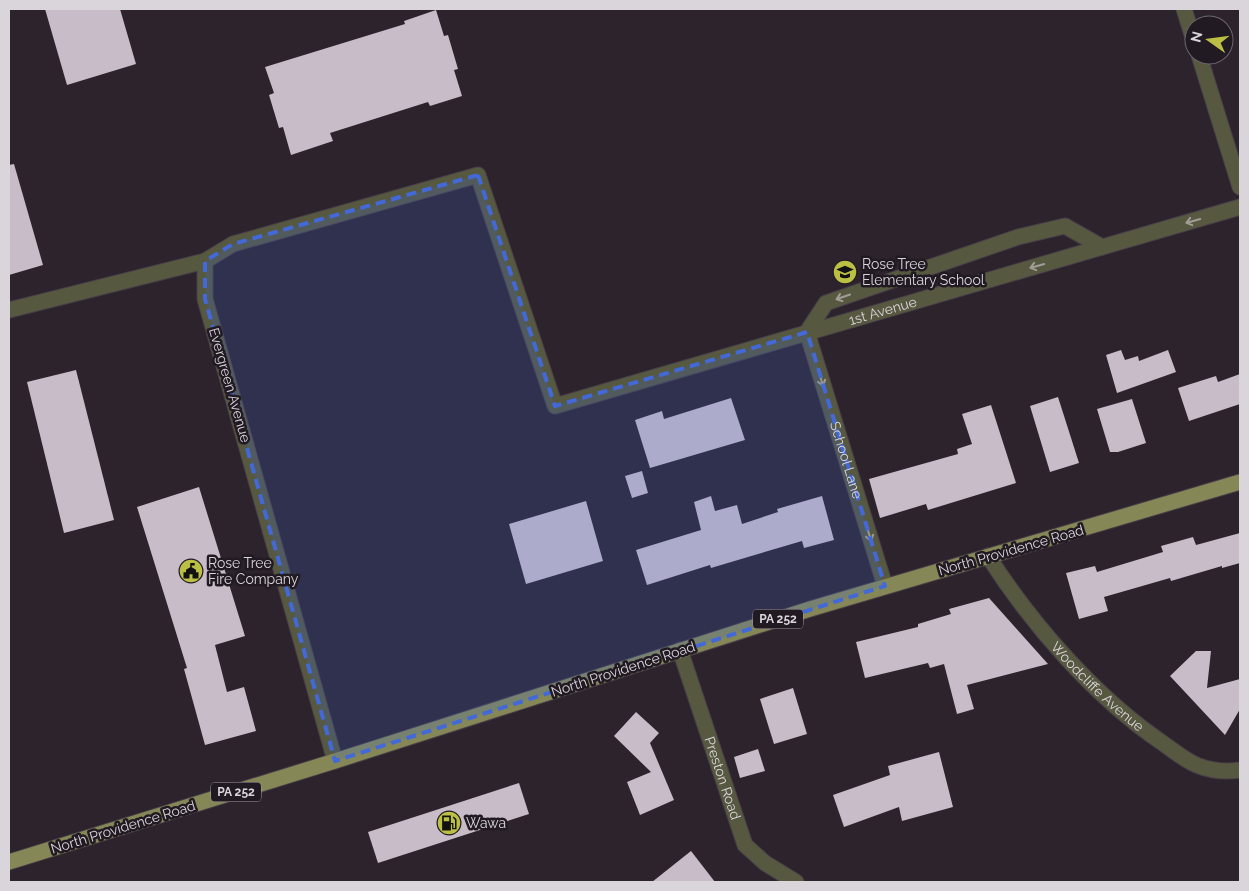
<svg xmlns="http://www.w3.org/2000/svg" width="1249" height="891" font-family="Raleway,sans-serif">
<rect width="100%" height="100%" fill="#2c232c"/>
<!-- building -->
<g fill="#c7bcc8">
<path d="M45,9H120L136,64L67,85Z"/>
<path d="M436,10L444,36L448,35L458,69L454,70L462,96L430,106L428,102L330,133L333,141L291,155L283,127L279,128L269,95L274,93L265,67L405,24L404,21Z"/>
<path d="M14,164L43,265L9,275V165Z"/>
<path d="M1121,350L1125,360L1138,356L1139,361L1168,350L1176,372L1117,393L1106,355Z"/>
<path d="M76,370L114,520L64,533L27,382Z"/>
<path d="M1240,374V404L1189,421L1178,388L1216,376L1218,382Z"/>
<path d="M1058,397L1079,463L1050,472L1030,406Z"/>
<path d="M731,398L745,440L650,468L635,420L662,411L664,419Z"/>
<path d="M1132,399L1146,443L1118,452H1110L1097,409Z"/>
<path d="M991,405L1016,483L928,510L926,504L880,518L869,479L958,454L957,449L972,444L962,414Z"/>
<path d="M642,471L648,493L632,498L625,476Z"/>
<path d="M199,487L245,636L215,645L227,692L244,687L256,731L205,745L184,669L187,668L137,507Z"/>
<path d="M711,496L715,511L737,505L742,524L778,512L777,509L822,496L834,540L804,548L802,541L711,568L710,565L647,585L636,550L701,530L694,502Z"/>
<path d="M586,501L603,561L526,584L509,524Z"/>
<path d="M1240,533V563L1222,568V566L1171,581L1170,578L1104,597L1108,611L1079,619L1066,573L1095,566L1097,572L1163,552L1161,546L1193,537L1196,545Z"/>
<path d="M989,598L1048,664L967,685L974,709L957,714L944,664L930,668L928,663L865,678L856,642L918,627V624L951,614L949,609Z"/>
<path d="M1196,651H1211L1207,688L1240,679V709L1225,735L1170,676Z"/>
<path d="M793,688L807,734L774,744L760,699Z"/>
<path d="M636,712L659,733L650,743L674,800L640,815L627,782L651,772L614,736Z"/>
<path d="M758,749L765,771L740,778L734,757Z"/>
<path d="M939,752L953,807L902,821L899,807L844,827L833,795L890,775L888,766Z"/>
<path d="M519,783L529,814L378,863L368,832Z"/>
<path d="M691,851L715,882H652Z"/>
</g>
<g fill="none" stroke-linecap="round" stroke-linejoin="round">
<!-- minor casing -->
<g stroke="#483f48" stroke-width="17">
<g id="minor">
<path d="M1184,9L1194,41"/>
<path d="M1199,55L1240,187"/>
<path d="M9,310L205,261"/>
<path d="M807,332L826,303L1018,237L1065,226L1102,247"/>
<path id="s1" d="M807,332L885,586"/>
<path id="s2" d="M988,556C1032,625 1096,698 1164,744C1174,751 1187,762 1199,766C1212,771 1226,772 1240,770"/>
<path id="s3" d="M680,650L745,845L765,863L796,882"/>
<path id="s4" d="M335,761L205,299V261L233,244L478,175L555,406L1240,207"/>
</g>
</g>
<!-- major casing -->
<g stroke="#483f48" stroke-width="17">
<path id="major" d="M9,862L335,761L810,609L1240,482"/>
</g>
<!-- minor -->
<use href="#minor" stroke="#565840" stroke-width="15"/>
<!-- major -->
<use href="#major" stroke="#858856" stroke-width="15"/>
</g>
<!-- one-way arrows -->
<defs><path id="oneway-shaft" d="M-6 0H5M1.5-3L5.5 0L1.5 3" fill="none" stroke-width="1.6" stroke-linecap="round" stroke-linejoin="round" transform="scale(1.25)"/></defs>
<g stroke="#9f9d95">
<use href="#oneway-shaft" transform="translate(1193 221) rotate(164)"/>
<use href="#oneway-shaft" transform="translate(1037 266) rotate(164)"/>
<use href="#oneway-shaft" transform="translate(843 297) rotate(161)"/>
<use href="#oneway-shaft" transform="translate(821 379) rotate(73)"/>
<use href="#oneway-shaft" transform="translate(869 534) rotate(73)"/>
</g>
<!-- marked area -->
<path fill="#4369d9" fill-opacity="0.2" stroke="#4369d9" stroke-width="4" stroke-dasharray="10 6" stroke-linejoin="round" d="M478,175L555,406L807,332L885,586L335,761L205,299V261L233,244Z"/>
<!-- icons -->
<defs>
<g id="school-disc" transform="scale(1.25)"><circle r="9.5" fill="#bbc044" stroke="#221a23"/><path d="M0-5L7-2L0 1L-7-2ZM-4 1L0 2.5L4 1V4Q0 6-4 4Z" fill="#111"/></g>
<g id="civic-disc" transform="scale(1.25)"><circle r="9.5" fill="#bbc044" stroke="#221a23"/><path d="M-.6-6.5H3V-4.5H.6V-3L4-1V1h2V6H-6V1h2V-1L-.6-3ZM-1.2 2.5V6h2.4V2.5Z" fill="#111"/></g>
<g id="fuel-disc" transform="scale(1.25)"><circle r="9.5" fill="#bbc044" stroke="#221a23"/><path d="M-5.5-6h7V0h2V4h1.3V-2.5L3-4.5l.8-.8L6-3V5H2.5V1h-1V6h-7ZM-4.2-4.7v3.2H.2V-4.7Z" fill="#111"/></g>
</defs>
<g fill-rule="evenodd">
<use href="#school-disc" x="845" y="272"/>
<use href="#civic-disc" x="191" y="571"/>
<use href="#fuel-disc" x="449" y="823"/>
</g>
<g text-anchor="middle" stroke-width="5" stroke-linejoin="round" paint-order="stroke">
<!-- shield labels -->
<g fill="#221a23" stroke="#a39da4" stroke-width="1">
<rect x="753" y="609.5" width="50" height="19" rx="4"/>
<rect x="211" y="782.5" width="50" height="19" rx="4"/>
</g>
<g font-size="12" font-weight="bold" fill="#dad5db">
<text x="778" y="623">PA 252</text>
<text x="236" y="796">PA 252</text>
</g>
<!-- poi labels -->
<g font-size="14" fill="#dad5db" stroke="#221a23" text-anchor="start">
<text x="862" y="269">Rose Tree<tspan x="862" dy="16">Elementary School</tspan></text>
<text x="208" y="568">Rose Tree<tspan x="208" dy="16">Fire Company</tspan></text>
<text x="466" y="828">Wawa</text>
</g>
<!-- street labels -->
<g font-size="14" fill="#dad5db" stroke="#221a23">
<text dy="5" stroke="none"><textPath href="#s4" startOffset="1390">1st Avenue</textPath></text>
<text transform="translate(230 385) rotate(74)" y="5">Evergreen Avenue</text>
<text dy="5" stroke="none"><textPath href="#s1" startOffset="134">School Lane</textPath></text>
<text transform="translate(1011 550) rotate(-16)" y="5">North Providence Road</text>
<text transform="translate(623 669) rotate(-18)" y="5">North Providence Road</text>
<text dy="5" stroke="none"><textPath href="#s2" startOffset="171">Woodcliffe Avenue</textPath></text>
<text dy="5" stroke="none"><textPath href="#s3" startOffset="135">Preston Road</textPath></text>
<text transform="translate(123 827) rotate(-17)" y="5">North Providence Road</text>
</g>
</g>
<!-- border -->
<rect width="1249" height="891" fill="none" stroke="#dad5db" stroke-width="20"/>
<!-- north arrow -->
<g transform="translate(1209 40) rotate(284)"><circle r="24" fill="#221a23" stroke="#6c656d"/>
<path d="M0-4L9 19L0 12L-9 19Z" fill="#bbc044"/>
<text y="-8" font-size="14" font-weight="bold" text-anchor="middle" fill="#dad5db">N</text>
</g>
</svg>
